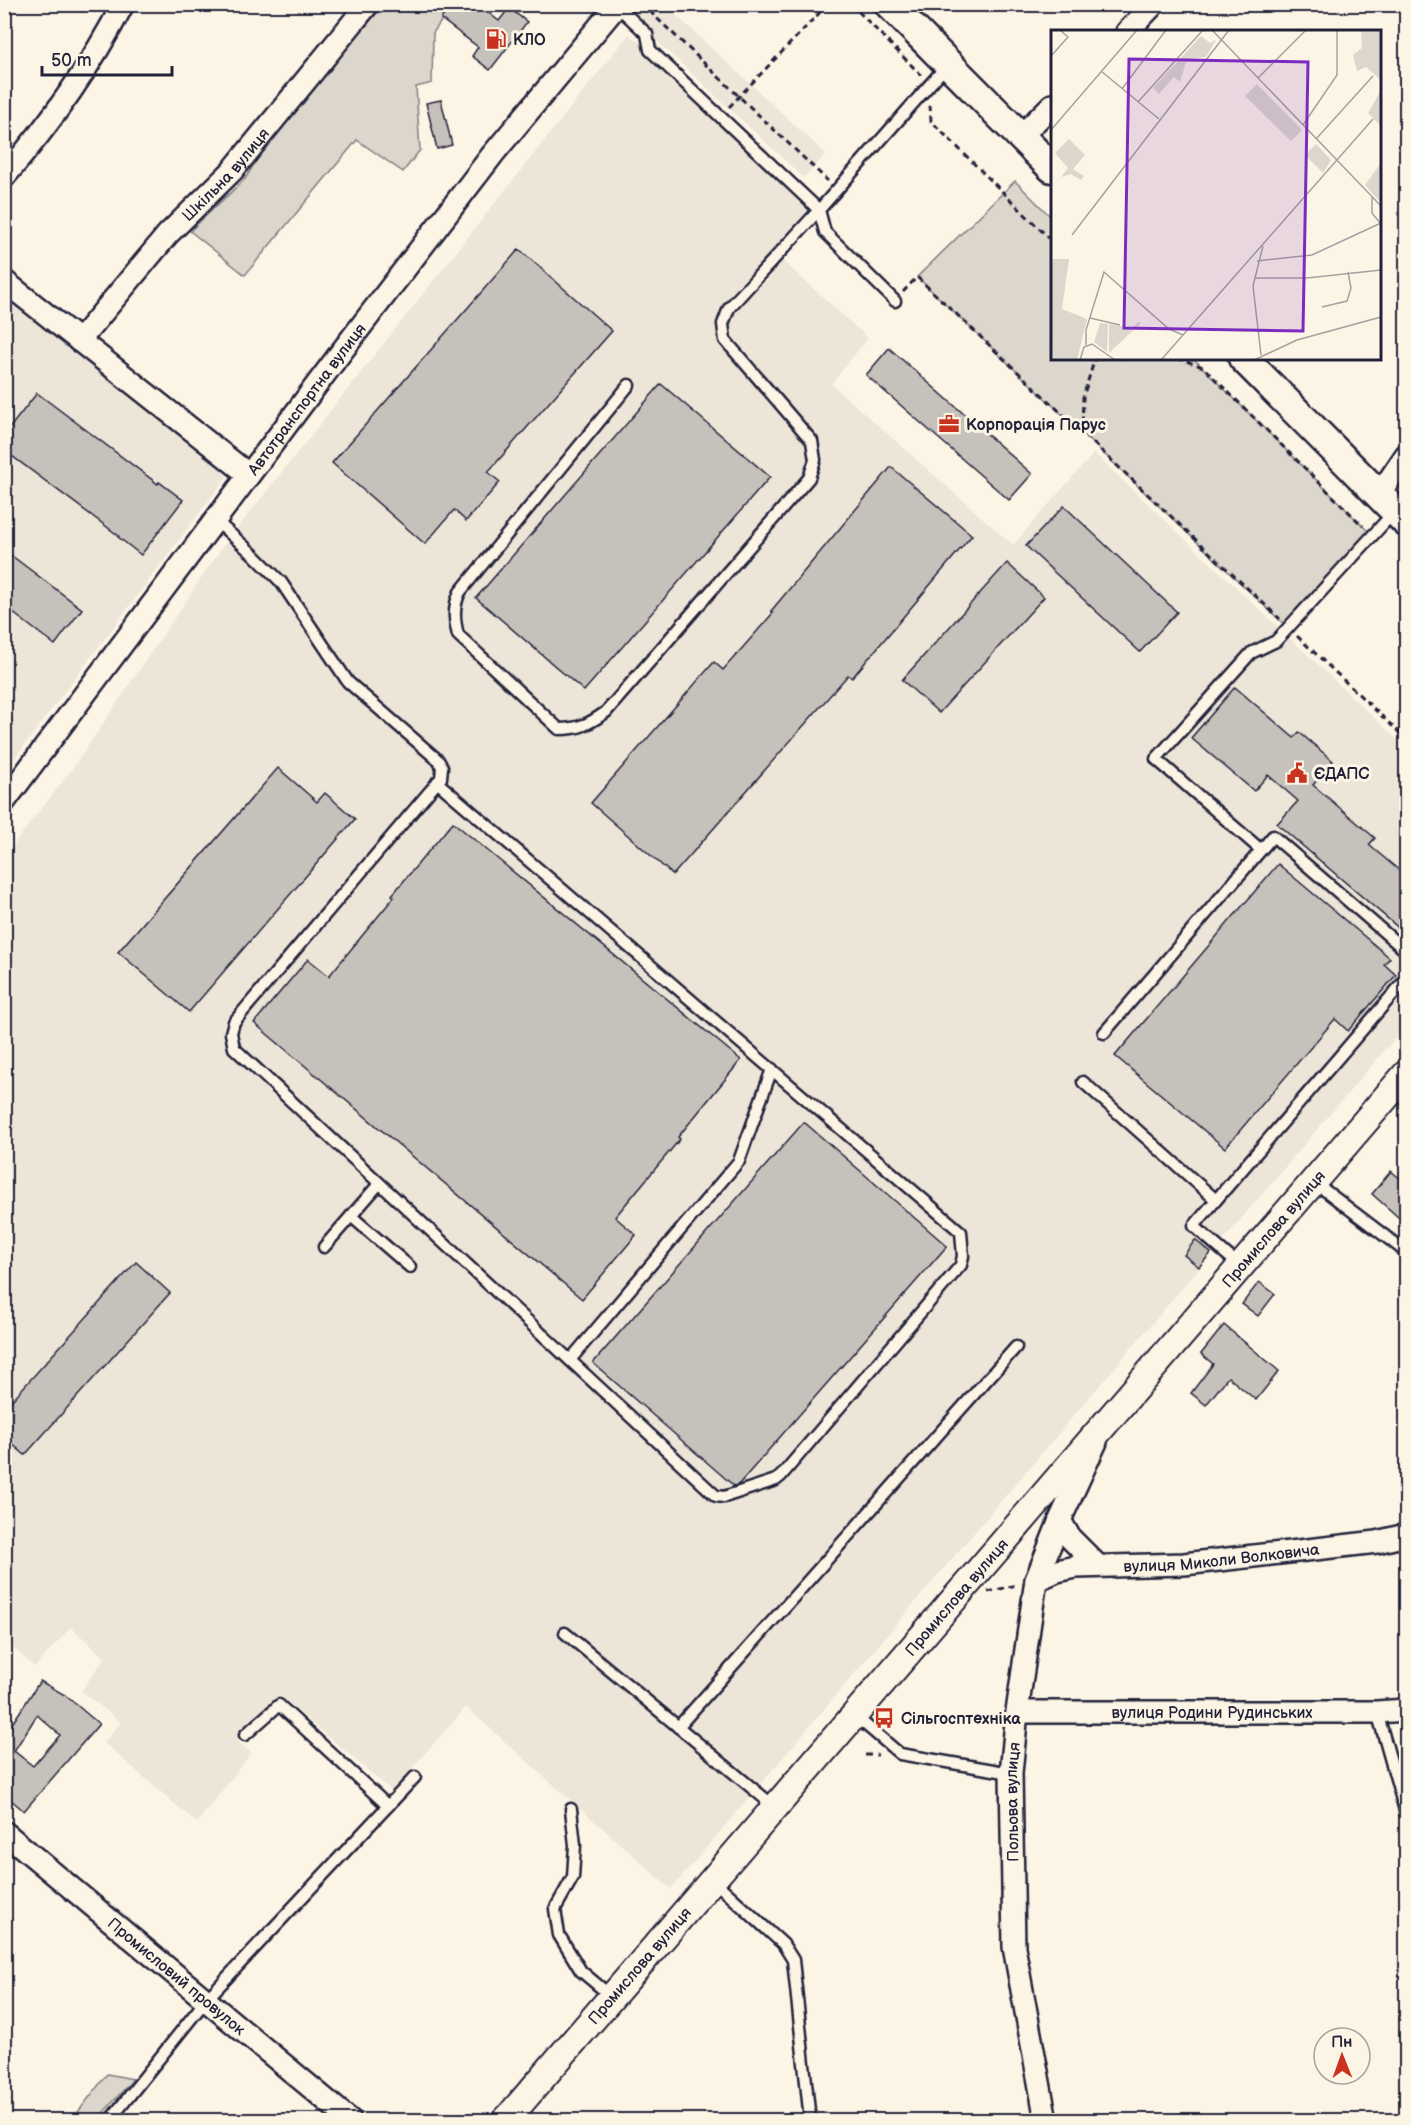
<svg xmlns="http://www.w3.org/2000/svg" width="1411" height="2125" font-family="'Balsamiq Sans',sans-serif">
<rect width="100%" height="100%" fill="#fcf5e5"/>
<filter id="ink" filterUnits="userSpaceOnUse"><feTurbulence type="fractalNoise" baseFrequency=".0167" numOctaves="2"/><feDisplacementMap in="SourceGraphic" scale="12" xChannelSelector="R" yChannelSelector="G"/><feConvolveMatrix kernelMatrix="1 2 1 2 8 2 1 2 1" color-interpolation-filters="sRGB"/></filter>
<g filter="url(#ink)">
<!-- built -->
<g fill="#ece5d8">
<path d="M637,5H665L826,154L804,178L628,14Z"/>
<path d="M629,34L644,46L645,56L815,214L777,256L868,338L831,384L1013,545L1094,453L1406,748V1025L671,1889L466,1707L392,1791L281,1696L237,1741L251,1753L197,1823L104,1743L121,1722L81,1691L105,1658L71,1627L35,1667L5,1641L4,857L73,768L221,549Z"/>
<path d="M4,296L228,475L5,771H4Z"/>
</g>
<!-- green -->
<g fill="#dcd6cc" stroke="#7f7c84" stroke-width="1.5">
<path d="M384,5H452L433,33L432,83L416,87L420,150L403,172L357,140L245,275L190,231L245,179L274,132Z"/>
<path d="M1015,181L1052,218V358L1194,359L1373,536L1288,628L917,277Z"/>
<path d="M107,2074L133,2079L97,2120H72Z"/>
</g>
<!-- building -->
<g fill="#c6c1bb" stroke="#22223b" stroke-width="1.5" fill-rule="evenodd">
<path d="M452,4H477L499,21L509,8L527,22L490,70L472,56L478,47L441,19Z"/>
<path d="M441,100L452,145L437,149L426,103Z"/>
<path d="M519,249L612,331L488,472L500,482L466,521L454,510L425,544L332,463Z"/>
<path d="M889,348L1032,474L1009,500L866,375Z"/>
<path d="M661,384L770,477L584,691L476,598Z"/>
<path d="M37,393L158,484L159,482L183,500L141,555L118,537L119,536L4,450V435Z"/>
<path d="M891,467L972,535L852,678L848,675L673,875L591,803L714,662L723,670L773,613L771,611Z"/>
<path d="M1064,506L1177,612L1140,652L1026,546Z"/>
<path d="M4,550L82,609L55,645L4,606Z"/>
<path d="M1007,563L1044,597L939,713L902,680Z"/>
<path d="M1235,687L1294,738L1299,732L1333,761L1313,785L1375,838L1369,845L1407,877V935L1277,824L1298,801L1268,775L1254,791L1191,738Z"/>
<path d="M278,768L317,802L325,793L355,819L189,1012L118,952Z"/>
<path d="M453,822L741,1060L678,1137L680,1139L615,1217L636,1235L582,1299L254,1023L308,959L329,976L394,897L392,895Z"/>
<path d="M1278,864L1390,958L1384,964L1396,975L1348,1031L1335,1019L1225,1148L1115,1056Z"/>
<path d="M804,1122L947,1246L739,1484L734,1486L593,1363Z"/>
<path d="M1391,1171L1407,1184V1207L1398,1217L1372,1194Z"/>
<path d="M1195,1240L1211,1253L1199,1267L1184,1255Z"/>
<path d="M136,1262L170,1293L25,1455L4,1437V1409Z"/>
<path d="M1259,1282L1275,1294L1258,1316L1242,1304Z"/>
<path d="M1224,1325L1279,1371L1256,1400L1228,1377L1206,1405L1191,1393L1213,1364L1201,1354Z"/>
<path d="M40,1681L65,1695L99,1724L24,1811L4,1794V1736ZM37,1715L60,1735L33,1766L14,1751Z"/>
</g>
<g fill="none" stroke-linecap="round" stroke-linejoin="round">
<!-- service casing -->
<g stroke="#22223b" stroke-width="15">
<g id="service">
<path d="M617,6L647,34L650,50L819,210L729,308L723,324L725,340L812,441L815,460L809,478L606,712C589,724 580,729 559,729L458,635C454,619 453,607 460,592L629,385"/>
<path d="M895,301L825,232L819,210L948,64"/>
<path d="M215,520L254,555L281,582L348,682L438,760L442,767L441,778L234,1022L231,1033L234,1048L716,1496L724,1497L776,1480L781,1476L961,1265L963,1256L961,1232L437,782"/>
<path d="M1261,850L1156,759L1251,653L1276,641L1395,511"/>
<path d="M1104,1033L1273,836L1406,951"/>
<path d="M1083,1082L1216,1200L1194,1226L1241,1267"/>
<path d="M1314,1182L1406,1252"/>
<path d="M1216,1200L1406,979"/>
<path d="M351,1216L410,1267"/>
<path d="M324,1247L379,1184"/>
<path d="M570,1360L739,1161L772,1069"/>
<path d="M565,1633L775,1807"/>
<path d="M1377,1712L1406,1814"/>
<path d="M854,1715L900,1754L1011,1773"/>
<path d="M678,1727L1016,1347"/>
<path d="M245,1735L279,1705L388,1806"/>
<path d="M571,1809L575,1845L573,1877L555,1909L559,1935L581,1971L612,1997"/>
<path d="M713,1880L783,1944L793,1960L810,2120"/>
<path d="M110,2120L206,2000L415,1777"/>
</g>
</g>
<!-- minor casing -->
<g stroke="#22223b" stroke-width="26">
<g id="minor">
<path d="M1127,32L1154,4"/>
<path d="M1021,136L1052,105"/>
<path d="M4,177C50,124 91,66 123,4"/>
<path d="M4,281L249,475"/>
<path id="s1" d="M79,341L168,234L232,171L368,4"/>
<path d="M1379,495L1406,455"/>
<path id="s2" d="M4,802L342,351L493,154L618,4"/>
<path d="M1060,1520L1070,1538L1098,1566"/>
<path id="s3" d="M1036,1580L1057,1571L1076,1567L1184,1564L1377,1542L1406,1535"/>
<path id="s4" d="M1017,1712H1377L1406,1710"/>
<path id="s5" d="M4,1832L350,2120"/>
<path id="s6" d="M1046,2120L1014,1947L1011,1773L1017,1712L1036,1580L1060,1520L1096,1442"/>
</g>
</g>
<!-- tertiary casing -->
<g stroke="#22223b" stroke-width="30">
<g id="tertiary">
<path id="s7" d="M506,2120L1406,1074"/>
</g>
</g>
<!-- secondary casing -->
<g stroke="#22223b" stroke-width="33">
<g id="secondary">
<path d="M889,4L1052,168"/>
<path d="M1243,358L1406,522"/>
</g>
</g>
<!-- path -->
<g stroke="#22223b" stroke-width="3" stroke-dasharray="6 4.5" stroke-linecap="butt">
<path d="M642,4L828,181"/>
<path d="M851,4L921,75"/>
<path d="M930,105L931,121L1052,241"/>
<path d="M729,107L828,4"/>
<path d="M903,292L917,277L1280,619"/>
<path d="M1177,358L1203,367L1363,526"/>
<path d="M1082,433L1083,397L1095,358"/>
<path d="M1297,636L1405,738"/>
<path d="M988,1592L1017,1585"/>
<path d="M865,1755H878"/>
</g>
<!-- service -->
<use href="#service" stroke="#fcf5e5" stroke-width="10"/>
<!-- minor -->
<use href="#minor" stroke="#fcf5e5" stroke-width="21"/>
<!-- tertiary -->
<use href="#tertiary" stroke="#fcf5e5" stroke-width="26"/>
<!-- secondary -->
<use href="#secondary" stroke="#fcf5e5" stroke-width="28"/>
</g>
</g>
<!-- icons -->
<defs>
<g id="fuel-bare" transform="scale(1.62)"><path d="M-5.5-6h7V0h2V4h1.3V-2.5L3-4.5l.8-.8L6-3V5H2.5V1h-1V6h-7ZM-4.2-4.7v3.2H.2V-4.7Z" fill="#c8321e" stroke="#fcf5e5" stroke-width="2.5" paint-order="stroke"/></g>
<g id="office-bare" transform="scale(1.62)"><path d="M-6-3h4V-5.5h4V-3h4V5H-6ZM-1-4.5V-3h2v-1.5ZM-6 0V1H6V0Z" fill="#c8321e" stroke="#fcf5e5" stroke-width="2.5" paint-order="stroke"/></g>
<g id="civic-bare" transform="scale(1.62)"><path d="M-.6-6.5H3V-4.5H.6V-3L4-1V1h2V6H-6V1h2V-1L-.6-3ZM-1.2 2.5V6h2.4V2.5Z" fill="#c8321e" stroke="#fcf5e5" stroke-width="2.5" paint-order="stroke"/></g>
<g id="bus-bare" transform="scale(1.62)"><path d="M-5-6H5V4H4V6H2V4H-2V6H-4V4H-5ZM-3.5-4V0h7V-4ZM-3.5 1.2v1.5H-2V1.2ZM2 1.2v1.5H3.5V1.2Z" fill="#c8321e" stroke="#fcf5e5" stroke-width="2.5" paint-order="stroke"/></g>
</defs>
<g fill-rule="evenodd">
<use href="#fuel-bare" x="496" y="39"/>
<use href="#office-bare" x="949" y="424"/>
<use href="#civic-bare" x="1297" y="773"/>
<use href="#bus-bare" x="884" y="1718"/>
</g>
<g text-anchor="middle" stroke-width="6" stroke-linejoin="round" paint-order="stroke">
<!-- poi labels -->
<g font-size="16" font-weight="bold" fill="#22223b" stroke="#fcf5e5" text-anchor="start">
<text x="513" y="45">КЛО</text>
<text x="966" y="430">Корпорація Парус</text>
<text x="1314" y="779">ЄДАПС</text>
<text x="901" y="1724">Сільгосптехніка</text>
</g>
<!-- street labels -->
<g font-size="16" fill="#22223b" stroke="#fcf5e5">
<text dy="6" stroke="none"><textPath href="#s1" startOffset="222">Шкільна вулиця</textPath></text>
<text dy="6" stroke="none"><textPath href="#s2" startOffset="504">Автотранспортна вулиця</textPath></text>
<text dy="6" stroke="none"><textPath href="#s7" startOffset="1176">Промислова вулиця</textPath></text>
<text dy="6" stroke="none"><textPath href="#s3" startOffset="188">вулиця Миколи Волковича</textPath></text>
<text dy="6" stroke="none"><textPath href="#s7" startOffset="690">Промислова вулиця</textPath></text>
<text dy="6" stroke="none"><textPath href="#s4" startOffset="195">вулиця Родини Рудинських</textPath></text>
<text dy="6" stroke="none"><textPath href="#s6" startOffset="321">Польова вулиця</textPath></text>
<text dy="6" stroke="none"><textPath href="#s7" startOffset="204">Промислова вулиця</textPath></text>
<text dy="6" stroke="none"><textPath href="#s5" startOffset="225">Промисловий провулок</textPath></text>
</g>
</g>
<!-- overview -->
<g transform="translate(1051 30)">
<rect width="330" height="330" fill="#fcf5e5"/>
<path d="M310,0H330V50L315,37L306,41L302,25L311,18ZM150,6L159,13L165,10L155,27L136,29L129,52L123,47L108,64L102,58ZM206,54L251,100L240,111L194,66ZM330,60V96L317,83ZM18,109L34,125L22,139L33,146L30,150L20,144L10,147L17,138L4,123ZM265,114L280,130L272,143L254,125ZM330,133V173L314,155ZM0,229H18L11,279L36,289L26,330H0ZM87,292L90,293L58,323V294L82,298ZM49,293L57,294L56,322L43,312Z" fill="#dcd6cc"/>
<path fill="none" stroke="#a5a1a1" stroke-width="1.5" d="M161,0L330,176M0,26L17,7L9,0M50,41L108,89M207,48L255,0M71,59L115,0M87,72L152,0M252,95L286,45V0M0,100L86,0M265,109L322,46M321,167V183L330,194M21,205L178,0M206,231L261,225L330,193M203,248H256L330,240M271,277L296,271L300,258L297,242M39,288L69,295M35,315V300L53,242L118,299L132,305M210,325L202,256L212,216M29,330L33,317L41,314L64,330M110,330L322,89M203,330L246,310L330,287"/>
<path fill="#7b2cbf" fill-opacity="0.15" stroke="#7b2cbf" stroke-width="3" d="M78,29L257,32L252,301L73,298Z"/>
<rect width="330" height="330" fill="none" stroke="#22223b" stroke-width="3"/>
</g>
<!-- margin -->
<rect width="1411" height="2125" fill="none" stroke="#fcf5e5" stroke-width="24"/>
<rect x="12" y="12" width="1387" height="2101" fill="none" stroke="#22223b" stroke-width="2" filter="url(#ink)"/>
<!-- north arrow -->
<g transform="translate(1342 2056) rotate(359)"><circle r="28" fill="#fcf5e5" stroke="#a5a1a1" stroke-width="1.5"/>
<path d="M0-4.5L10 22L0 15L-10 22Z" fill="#c8321e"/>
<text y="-9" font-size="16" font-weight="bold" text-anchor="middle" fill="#22223b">Пн</text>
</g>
<!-- scale -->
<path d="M42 66v9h130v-9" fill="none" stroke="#22223b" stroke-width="3"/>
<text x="51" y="66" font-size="18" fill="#22223b" stroke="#fcf5e5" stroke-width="4.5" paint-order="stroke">50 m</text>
</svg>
